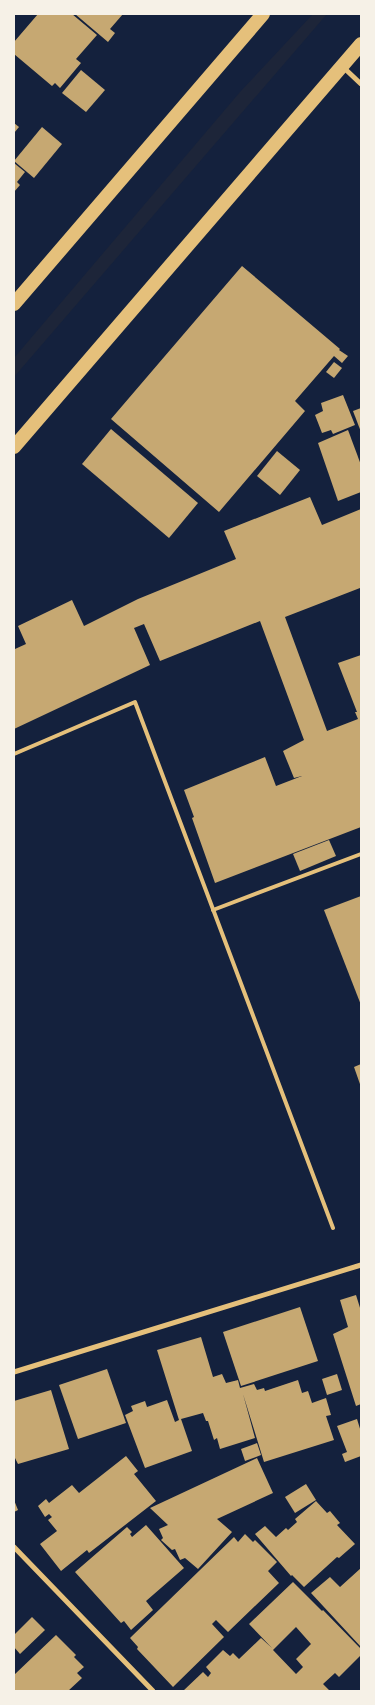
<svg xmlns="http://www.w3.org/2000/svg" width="375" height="1705" font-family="'Golos Text',sans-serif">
<rect width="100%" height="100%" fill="#14213d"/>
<!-- green -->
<path fill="#1d2539" d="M313,14H327L14,377V358L240,92Z"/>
<!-- building -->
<g fill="#c6a872" fill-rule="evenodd">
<path d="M38,14H72L97,35L76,59L81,63L60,88L55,83L52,86L14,54V42Z"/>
<path d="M75,14H123L110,29L115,33L108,42Z"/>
<path d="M81,70L105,90L86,112L62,93Z"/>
<path d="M14,123L19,127L14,133Z"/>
<path d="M42,127L62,144L34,178L14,161Z"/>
<path d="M14,163L25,172L17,182L20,185L14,192Z"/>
<path d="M242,266L340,349L339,350L348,356L342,363L334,356L295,401L305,411L219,512L111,419Z"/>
<path d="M334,362L342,368L334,378L326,372Z"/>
<path d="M343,395L355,425L333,434L331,430L322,433L315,415L323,411L321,403Z"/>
<path d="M361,408V432L353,411Z"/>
<path d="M111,429L198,503L169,538L82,464Z"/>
<path d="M348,430L361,465V492L338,501L318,443Z"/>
<path d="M277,451L300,470L280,495L257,476Z"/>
<path d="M310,497L322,525L361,509V592L360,588L285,617L327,731L358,719L355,712H357L338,663L361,655V827L215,883L192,818L194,817L184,790L265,757L276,786L302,776L294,778L283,751L304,740L260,621L160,661L144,624L134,628L150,665L14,729V644L15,649L26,644L18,626L72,600L84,626L138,599L236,559L224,531Z"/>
<path d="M329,840L336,856L300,871L293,854Z"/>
<path d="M361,896V1005L324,910Z"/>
<path d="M361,1064V1087L354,1067Z"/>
<path d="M356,1295L361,1311V1404L356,1406L333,1334L348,1327L340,1300Z"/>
<path d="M300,1307L318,1361L241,1386L223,1332Z"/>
<path d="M201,1337L213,1377L222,1374L226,1383L238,1380L240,1388L254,1384L257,1390L264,1388L265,1391L298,1380L302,1393L308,1391L312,1403L326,1398L331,1415L326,1416L334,1440L264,1462L243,1394L255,1438L220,1449L217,1438L214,1440L208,1421H206L203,1413L181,1419L192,1451L145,1468L125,1415L133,1411L131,1406L145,1401L147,1407L167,1400L175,1422L179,1420L157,1350Z"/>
<path d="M107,1369L126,1423L78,1439L59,1385Z"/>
<path d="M337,1374L342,1390L327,1395L322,1379Z"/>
<path d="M51,1390L69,1449L18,1464L15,1458H14V1401Z"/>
<path d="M357,1419L361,1432V1456L345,1462L342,1454L347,1452L337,1426Z"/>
<path d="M257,1443L261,1455L245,1461L241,1449Z"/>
<path d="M126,1456L138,1471L134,1474L156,1501L89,1553L87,1550L61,1571L40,1544L57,1531L48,1520L52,1517L49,1514L45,1517L38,1506L46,1499L49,1503L72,1485L79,1493Z"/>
<path d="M257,1458L273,1493L217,1519L232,1532L198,1569L185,1558L180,1560L175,1549L172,1550L161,1540L163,1538L159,1529L168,1525L150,1508Z"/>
<path d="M306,1484L316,1500L295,1513L285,1497Z"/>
<path d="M14,1500L18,1510L14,1512Z"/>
<path d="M316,1501L327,1513L330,1511L340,1523L337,1525L355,1544L339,1558L337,1557L304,1587L292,1575L291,1576L255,1534L265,1526L276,1537L286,1528L288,1530L297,1522L295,1519Z"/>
<path d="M146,1525L184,1568L146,1601L153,1610L131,1630L124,1621L121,1623L75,1572L127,1527L132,1532L130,1534L132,1537Z"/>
<path d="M245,1534L253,1542L255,1540L277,1562L268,1571L279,1583L228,1632L216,1620L212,1624L224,1637L173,1687L137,1649L138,1647L130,1638L234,1537L238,1542Z"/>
<path d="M361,1568V1647L311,1593L330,1577L340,1587Z"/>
<path d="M293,1582L322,1611L323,1610L361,1649V1655L339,1677L335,1673L323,1684L330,1691H183L203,1672L208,1677L211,1673L206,1667L223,1650L230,1656L233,1653L239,1659L261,1638L272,1648L249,1624ZM296,1627L311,1644L296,1659L303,1667L296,1674L273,1650Z"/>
<path d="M32,1617L45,1630L20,1654L14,1647V1635Z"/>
<path d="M56,1635L76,1655L74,1657L84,1667L77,1673L82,1678L68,1691H14V1675Z"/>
</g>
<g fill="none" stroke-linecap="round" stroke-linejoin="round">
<!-- service -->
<g stroke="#e5c07b" stroke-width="4">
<path d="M14,754L135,702L333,1228"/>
<path d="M213,910L361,854"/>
</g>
<!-- minor -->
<g stroke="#e5c07b" stroke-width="5">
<path d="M343,67L361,84"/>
<path d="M14,1372L361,1265"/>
<path d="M14,1547L153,1691"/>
</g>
<!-- trunk -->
<g stroke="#e5c07b" stroke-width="14">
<path d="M14,304L263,14"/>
<path d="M14,447L361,44"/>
</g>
</g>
<!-- border -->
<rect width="375" height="1705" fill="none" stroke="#f6f1e7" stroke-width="30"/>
</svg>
